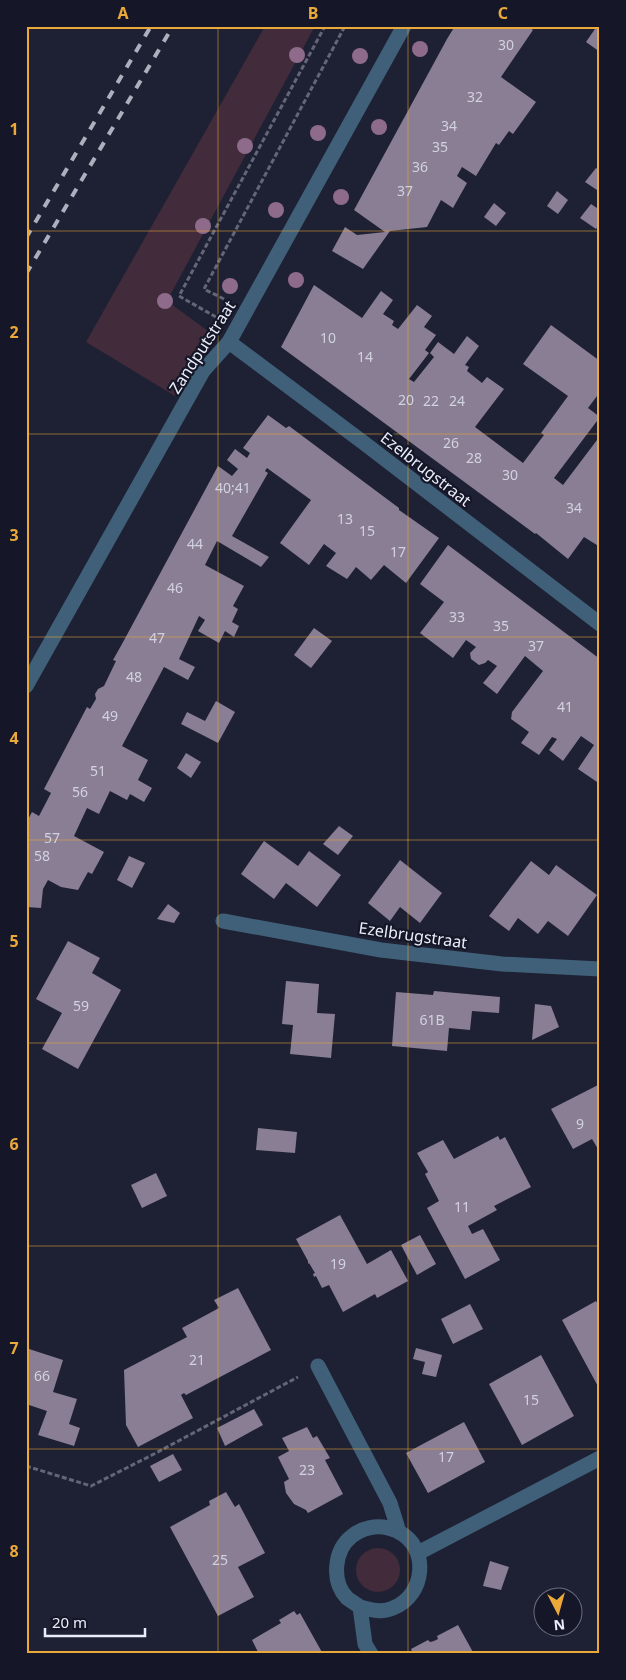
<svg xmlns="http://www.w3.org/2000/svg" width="626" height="1680" font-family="'Noto Sans',sans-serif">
<rect width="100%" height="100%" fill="#1e2133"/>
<!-- green -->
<g fill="#422b3a">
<path d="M265,26H315L167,301L212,334L175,396L86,342Z"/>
<circle cx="378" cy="1570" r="22"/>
</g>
<!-- building -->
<g fill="#897e93">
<path d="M455,26H527L533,30L501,77L536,102L513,134L509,131L499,145L496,143L476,176L462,167L457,176L467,183L453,208L441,200L427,227L390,231L363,269L332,251L345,227L357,235L385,232L354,210L447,39Z"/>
<path d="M597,26H600V52L586,42Z"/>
<path d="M596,168L600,171V192L585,182Z"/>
<path d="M557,191L568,200L558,214L547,206Z"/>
<path d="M494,203L506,213L496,226L484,217Z"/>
<path d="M591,204L600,210V228L598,226L596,229L580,218Z"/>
<path d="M314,285L362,318L381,291L393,300L383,314L394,321L392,325L398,329L417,305L432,316L424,327L436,335L425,350L429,353L409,379L414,382L434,357L430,353L438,342L454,354L467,336L479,346L465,365L469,367L467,371L482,383L487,377L504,389L475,427L523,463L544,435L541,433L568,396L523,364L551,325L600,361V392L588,408L600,417L554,478L563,485L600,436V547L584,537L568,559L536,533L535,534L531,531L281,347Z"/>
<path d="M268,415L286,428L289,426L399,508V510L439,538L406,583L384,565L371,580L356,567L347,579L326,566L336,553L324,544L309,565L280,543L311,500L267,468L265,471L268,473L232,536L269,557L261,567L217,541L205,565L244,586L233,606L238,609L232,622L239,626L234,637L225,631L219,643L198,631L205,620L199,616L179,659L195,667L188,680L164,667L122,746L148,760L138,780L152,788L144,802L130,794L127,800L110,791L99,814L87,808L74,836L104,852L92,874L88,872L78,890L61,887L48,880L43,889L41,908L26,907V823L32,812L39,816L51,793L44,789L87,707L90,709L96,699L95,694L98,689L104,686L116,661L113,660L122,644L218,466L232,476L238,469L227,460L235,449L247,458L250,453L243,448Z"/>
<path d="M448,545L600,659V784L578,769L594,745L581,736L563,761L549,750L557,739L552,737L539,755L521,743L529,732L511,719L512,712L543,671L525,656L497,694L483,683L497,666L488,660L485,663L479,665L471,659L470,653L476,647L466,640L453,658L420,633L444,602L420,584Z"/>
<path d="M314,628L332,641L311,668L294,655Z"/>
<path d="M216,701L235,712L218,743L181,724L187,712L205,721Z"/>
<path d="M186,753L201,762L191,778L177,768Z"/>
<path d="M339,826L353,836L338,855L323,844Z"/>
<path d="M264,841L298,866L309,851L341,875L317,907L286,883L274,899L241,874Z"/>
<path d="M129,856L145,863L132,888L117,880Z"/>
<path d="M400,860L442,893L420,923L400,907L390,921L368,903Z"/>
<path d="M531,861L549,875L556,865L597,895L568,936L548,921L538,934L518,918L509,931L489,916Z"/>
<path d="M168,904L180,913L174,923L157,919Z"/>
<path d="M68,941L100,958L92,973L121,990L78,1069L42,1049L62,1013L36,999Z"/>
<path d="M286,981L319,984L317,1013L335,1014L331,1058L290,1054L293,1025L282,1024Z"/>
<path d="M434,991L500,997L499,1013L472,1011L470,1030L449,1028L447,1051L392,1046L396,992L433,995Z"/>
<path d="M535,1004L551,1006L559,1027L532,1040Z"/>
<path d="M600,1084V1148L598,1149L592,1139L573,1149L551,1109Z"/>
<path d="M258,1128L297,1132L295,1153L256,1150Z"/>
<path d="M498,1136L500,1140L505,1137L531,1187L494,1206L497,1210L468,1226L472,1234L483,1229L500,1260L465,1279L427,1208L439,1201L425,1174L428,1172L417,1153L443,1140L454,1159Z"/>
<path d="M156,1173L167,1196L142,1208L131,1185Z"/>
<path d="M340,1215L367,1264L391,1250L408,1281L377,1298L375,1294L343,1312L329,1285L322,1288L316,1276L314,1277L313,1274L315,1273L309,1263L308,1264V1261L296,1239Z"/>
<path d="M420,1235L436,1264L417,1275L401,1245Z"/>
<path d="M238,1288L271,1350L186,1395L184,1393L181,1395L193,1418L138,1447L126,1425L124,1370L187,1337L182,1328L219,1308L214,1300Z"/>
<path d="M596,1301L600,1308V1390L562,1320Z"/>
<path d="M470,1304L483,1329L453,1344L441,1319Z"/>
<path d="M26,1348L63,1360L53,1392L77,1399L69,1424L80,1428L74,1446L38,1435L47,1411L26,1404Z"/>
<path d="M416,1348L442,1355L436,1377L422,1374L425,1362L413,1359Z"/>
<path d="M541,1355L574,1416L522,1445L489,1384Z"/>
<path d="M254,1409L263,1425L225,1446L217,1428Z"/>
<path d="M464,1422L485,1462L428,1493L406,1453Z"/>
<path d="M307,1427L313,1438L317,1436L330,1458L325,1460L343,1494L308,1513L306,1510L294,1504L286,1493L284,1482L289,1479L278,1457L289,1451L282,1438Z"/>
<path d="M173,1454L182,1470L159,1482L150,1466Z"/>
<path d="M226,1492L235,1507L239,1504L265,1553L238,1567L254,1597L218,1616L170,1527L210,1505L209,1501Z"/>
<path d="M490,1561L509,1567L501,1590L483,1586Z"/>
<path d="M294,1611L297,1615L300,1613L323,1654H259L252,1640L281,1623L279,1620Z"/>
<path d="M458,1625L474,1654H413L411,1649L428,1640L430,1642L434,1641L438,1639L437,1636Z"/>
</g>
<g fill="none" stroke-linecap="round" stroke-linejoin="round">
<!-- path -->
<g stroke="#636676" stroke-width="3" stroke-dasharray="5 2.5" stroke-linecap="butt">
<path d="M224,299L204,289L345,26"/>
<path d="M216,317L179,296L325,26"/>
<path d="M26,1466L91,1486L154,1454L298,1377"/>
</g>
<!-- street -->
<g stroke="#406079" stroke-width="15">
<path d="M229,342L364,443L600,624"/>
<path d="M26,686L203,371L229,342L404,26"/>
<path d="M223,921L381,950L502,964L600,969"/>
<path d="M318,1366L390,1503L399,1532"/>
<path d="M418,1553L600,1458"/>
<path d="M360,1607C371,1610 382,1613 393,1608C425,1596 430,1548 399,1532C396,1530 391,1529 388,1528C376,1525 362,1528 352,1536C334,1550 331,1581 347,1598C351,1601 356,1604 360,1607L365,1644L371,1654"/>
</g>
<!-- rail -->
<g stroke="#acafbc" stroke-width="4" stroke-dasharray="9 9" stroke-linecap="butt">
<path d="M26,238L151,26"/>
<path d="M26,274L173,26"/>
</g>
</g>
<!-- trees -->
<g fill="#8e6b8a">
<circle cx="420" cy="49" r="8"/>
<circle cx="297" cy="55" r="8"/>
<circle cx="360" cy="56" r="8"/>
<circle cx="379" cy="127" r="8"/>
<circle cx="318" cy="133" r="8"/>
<circle cx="245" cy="146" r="8"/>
<circle cx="341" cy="197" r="8"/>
<circle cx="276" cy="210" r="8"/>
<circle cx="203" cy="226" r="8"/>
<circle cx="296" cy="280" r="8"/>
<circle cx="230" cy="286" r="8"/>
<circle cx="165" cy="301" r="8"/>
</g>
<!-- grid -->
<path fill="none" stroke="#eba939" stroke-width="1" stroke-opacity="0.55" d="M218,26V1654M408,26V1654M26,231H600M26,434H600M26,637H600M26,840H600M26,1043H600M26,1246H600M26,1449H600"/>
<g text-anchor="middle" stroke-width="4.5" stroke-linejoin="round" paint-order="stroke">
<!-- number labels -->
<g font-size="14" fill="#d2d2e0">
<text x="506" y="50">30</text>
<text x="475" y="102">32</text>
<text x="449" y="131">34</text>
<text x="440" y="152">35</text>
<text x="420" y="172">36</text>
<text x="405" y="196">37</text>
<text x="328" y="343">10</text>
<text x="365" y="362">14</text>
<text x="406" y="405">20</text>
<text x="431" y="406">22</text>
<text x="457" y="406">24</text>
<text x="451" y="448">26</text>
<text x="474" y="463">28</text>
<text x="510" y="480">30</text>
<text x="233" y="493">40;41</text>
<text x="574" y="513">34</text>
<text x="345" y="524">13</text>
<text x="367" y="536">15</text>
<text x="195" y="549">44</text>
<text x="398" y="557">17</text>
<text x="175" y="593">46</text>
<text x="457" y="622">33</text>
<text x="501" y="631">35</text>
<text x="157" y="643">47</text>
<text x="536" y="651">37</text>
<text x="134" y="682">48</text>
<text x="565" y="712">41</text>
<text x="110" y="721">49</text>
<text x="98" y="776">51</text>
<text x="80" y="797">56</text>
<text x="52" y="843">57</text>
<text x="42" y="861">58</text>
<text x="81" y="1011">59</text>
<text x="432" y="1025">61B</text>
<text x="580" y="1129">9</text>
<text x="462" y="1212">11</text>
<text x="338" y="1269">19</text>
<text x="197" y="1365">21</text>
<text x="42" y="1381">66</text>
<text x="531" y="1405">15</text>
<text x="446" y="1462">17</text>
<text x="307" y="1475">23</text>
<text x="220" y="1565">25</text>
</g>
<!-- street labels -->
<g font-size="16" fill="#ebeefa" stroke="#151728">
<text transform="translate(202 347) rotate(-57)" y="6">Zandputstraat</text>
<text transform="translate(426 469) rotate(38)" y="6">Ezelbrugstraat</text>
<text transform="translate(413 935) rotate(8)" y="6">Ezelbrugstraat</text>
</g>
</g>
<!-- border -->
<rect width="626" height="1680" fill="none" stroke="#151728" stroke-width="55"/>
<!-- north arrow -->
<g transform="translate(558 1612) rotate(174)"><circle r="24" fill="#151728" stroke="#6b6d7c"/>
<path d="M0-4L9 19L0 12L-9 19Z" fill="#eba939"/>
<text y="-8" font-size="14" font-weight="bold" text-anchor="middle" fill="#ebeefa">N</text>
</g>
<!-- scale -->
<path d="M45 1628v8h100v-8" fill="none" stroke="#ebeefa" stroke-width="2.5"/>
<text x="52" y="1628" font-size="15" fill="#ebeefa" stroke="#151728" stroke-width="4" paint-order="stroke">20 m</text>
<rect x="28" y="28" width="570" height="1624" fill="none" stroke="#eba939" stroke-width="2"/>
<g font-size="16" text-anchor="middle" font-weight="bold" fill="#eba939">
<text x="123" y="19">A</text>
<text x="313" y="19">B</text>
<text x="503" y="19">C</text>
<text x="14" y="135">1</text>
<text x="14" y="338">2</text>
<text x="14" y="541">3</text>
<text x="14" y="744">4</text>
<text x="14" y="947">5</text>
<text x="14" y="1150">6</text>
<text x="14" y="1354">7</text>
<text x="14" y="1557">8</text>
</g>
</svg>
